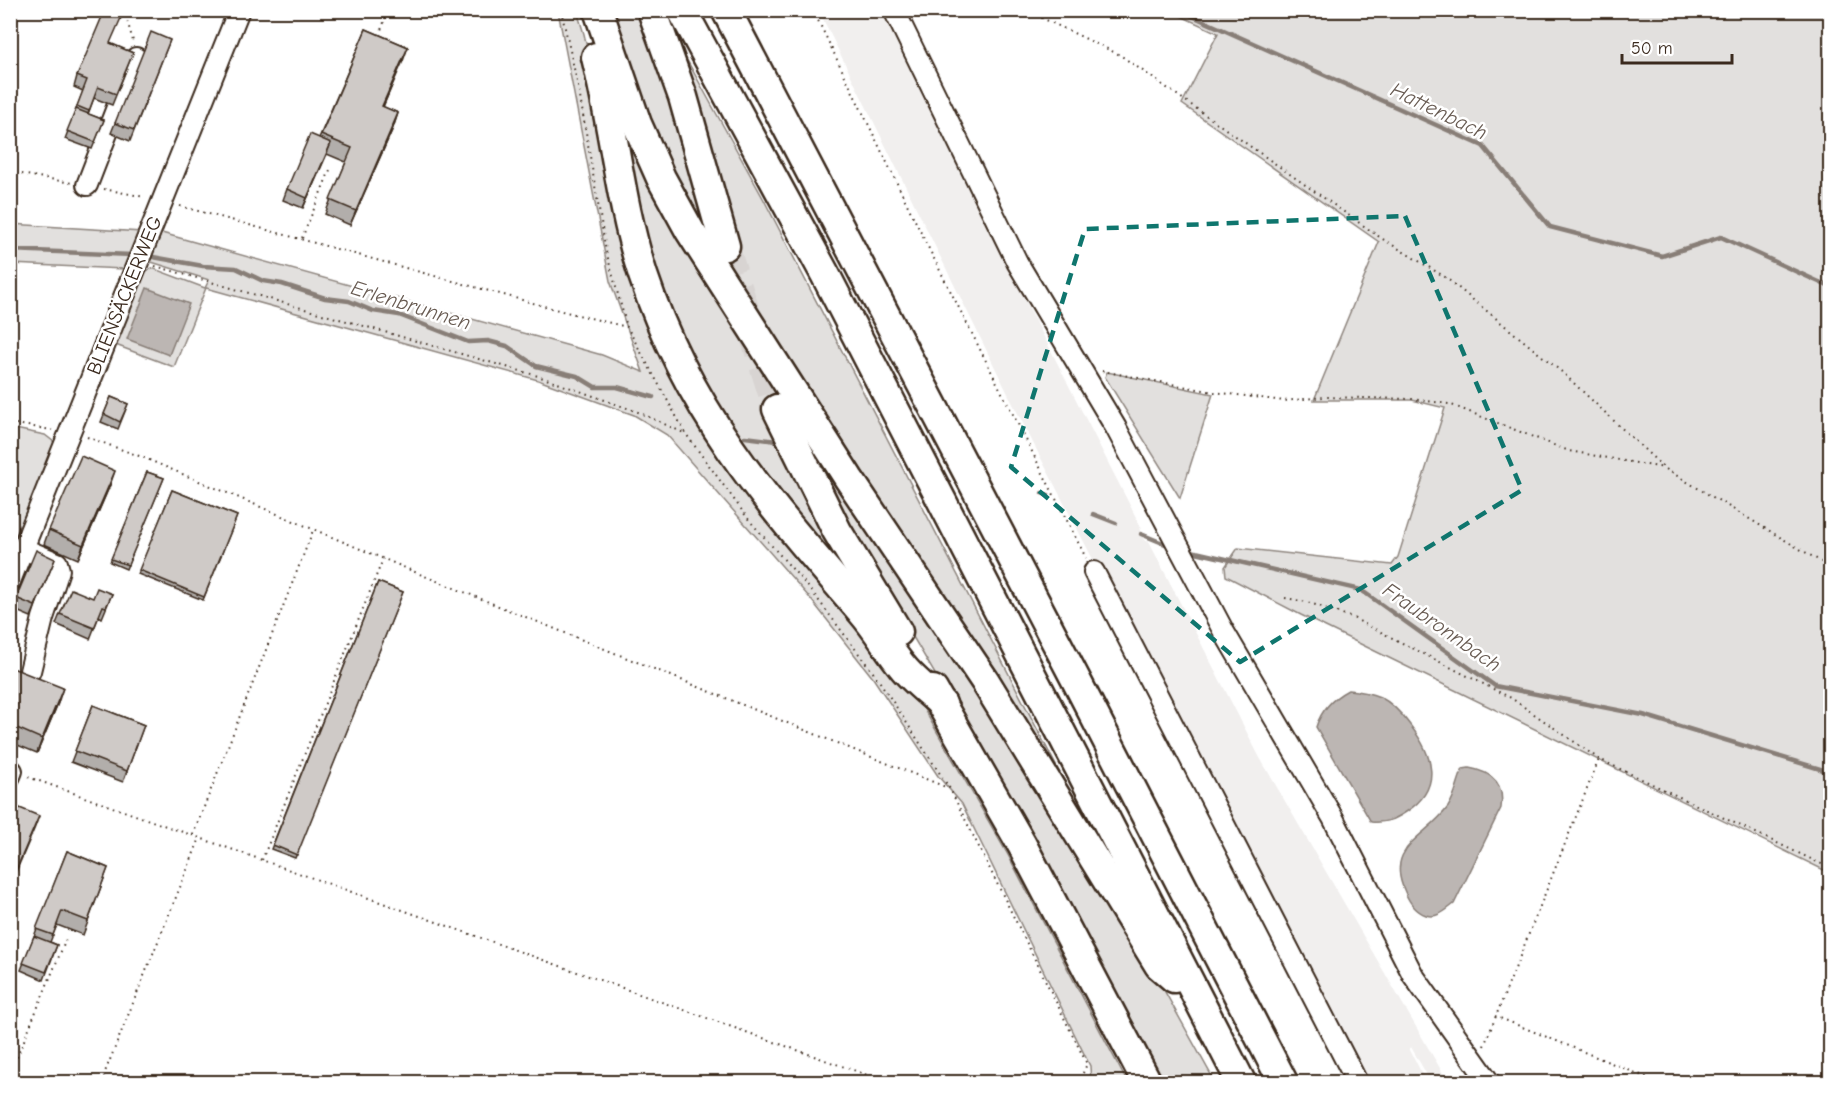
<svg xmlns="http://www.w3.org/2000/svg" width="1841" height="1093" font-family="'Comic Neue',sans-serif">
<rect width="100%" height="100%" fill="#fff"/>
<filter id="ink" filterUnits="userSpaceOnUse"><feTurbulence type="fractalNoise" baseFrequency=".0167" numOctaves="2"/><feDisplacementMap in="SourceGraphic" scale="12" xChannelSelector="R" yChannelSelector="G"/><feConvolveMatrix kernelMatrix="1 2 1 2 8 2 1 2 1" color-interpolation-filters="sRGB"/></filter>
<g filter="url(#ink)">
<!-- built -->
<path fill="#f1efee" d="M819,11H884L1017,284L1142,529L1139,528L1144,540L1149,542L1260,758L1448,1082H1431L1411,1047L1409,1048L1426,1082H1362L1013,404Z"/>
<!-- green -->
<g fill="#e2e0de" stroke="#8e857e" stroke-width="1.5">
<path d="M558,11H577L584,34L646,307L918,699L1008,855L1127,1082H1091L1090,1066L962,804L938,776L873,678L809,597L667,435L634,415L538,380L206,288L174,367L113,344L141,274L152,268L205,288L209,280L145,260L158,232L602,355L643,372L610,281Z"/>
<path d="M610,11H639L672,33L763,198L1064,781L1062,782L753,308L663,161Z"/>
<path d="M1170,11H1830V873L1301,615L1226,576L1225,567L1238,548L1392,565L1398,557L1445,408L1412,400H1314L1379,242L1182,104L1218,33Z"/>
<path d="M617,97L1119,909L1215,1082H1157L1002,787L840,514L870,604L731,440L649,271Z"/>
<path d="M10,224L142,232L124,269L11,264Z"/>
<path d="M1107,372L1213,394L1180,498L1105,377Z"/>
<path d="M10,428L45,435L54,442L56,448L16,547L10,544Z"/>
</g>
<!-- water -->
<g fill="#bcb6b3" stroke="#887e77" stroke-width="1.5">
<path d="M147,288L189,304L169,355L127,339Z"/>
<path d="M1348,690C1359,691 1370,693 1380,697C1392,703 1402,714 1410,725C1434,756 1443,788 1406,812C1394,820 1386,823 1371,822L1316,727C1321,711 1333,698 1348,690Z"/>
<path d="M1469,768C1493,772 1505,784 1501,808L1454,904C1446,910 1437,919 1426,915C1415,911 1409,902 1405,892C1384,846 1426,838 1448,807C1456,795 1457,782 1463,769Z"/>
</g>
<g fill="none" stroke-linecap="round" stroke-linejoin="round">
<!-- stream -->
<g stroke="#887e77" stroke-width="4.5">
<path d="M1179,10L1483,146L1550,227L1662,256L1721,237L1830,287"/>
<path d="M10,250L132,255"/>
<path d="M153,257L203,266L236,268L263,281L282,284L325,298L349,301L373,311L399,315L468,342L488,341L507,346L536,366L577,376L595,387H617L653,397"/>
<path d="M745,437L777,441"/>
<path d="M1042,493L1048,495"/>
<path d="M1093,514L1116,523"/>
<path d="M1141,534L1170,546"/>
<path d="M1187,550L1361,590L1495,686L1643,715L1830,772"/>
</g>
<!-- highway-tunnel -->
<path stroke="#d8d4d2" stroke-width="28" stroke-dasharray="28 14" stroke-linecap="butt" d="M725,246L777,409"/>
<!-- minor casing -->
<g stroke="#3b2a1e" stroke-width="24">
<g id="minor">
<path d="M894,10L1017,262L1116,428L1224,632L1333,818L1413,975L1489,1082"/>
<path d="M87,185L136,58"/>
<path d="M1094,572L1357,1082"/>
<path d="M10,581L239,10"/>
<path d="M30,671L43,618L59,570L57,563L31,552"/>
<path d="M10,776L12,771"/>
</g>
</g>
<!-- highway casing -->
<g stroke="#3b2a1e" stroke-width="33">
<g id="highway">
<path d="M598,10L637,124L661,178L690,231L849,479L985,681L1159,965L1174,978"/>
<path d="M652,10L683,97L725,246"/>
<path d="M682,10L825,274L1241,1082"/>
<path d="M726,10L1075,678L1283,1082"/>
<path d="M596,57C614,129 620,204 643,275C689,414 769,504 862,612C877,629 888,649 902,666C913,680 929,692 942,704"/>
<path d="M777,409L837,531L898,632"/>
<path d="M933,690L1022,845L1147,1082"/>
</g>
</g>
<!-- path -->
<g stroke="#3b2a1e" stroke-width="2" stroke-dasharray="1.5 4.5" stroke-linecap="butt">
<path d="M124,10L133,41"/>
<path d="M561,10L579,91L606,251L627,327"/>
<path d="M813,10L925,241L1086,558"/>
<path d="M1025,10L1120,55L1381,238L1445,277L1563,373L1664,468L1830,567"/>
<path d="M379,35L389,10"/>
<path d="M10,172L72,183"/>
<path d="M104,189L145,197"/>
<path d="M180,206L562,311L627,327L686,434L749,520L810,589L878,679L950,789L1087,1064L1079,1082"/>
<path d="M302,238L330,170"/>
<path d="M155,266L538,376L638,412L686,434"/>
<path d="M1102,371L1214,392L1284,401L1324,397L1412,399L1449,404L1569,451L1664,468"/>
<path d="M10,423L52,430"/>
<path d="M87,437L142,457L422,575L948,788"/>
<path d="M1285,598L1307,602L1351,617L1511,698L1599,759L1830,868"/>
<path d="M28,777L887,1082"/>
<path d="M193,835L314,528"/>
<path d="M262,860L383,559"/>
<path d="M1495,1016L1658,1082"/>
<path d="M1484,1046L1599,759"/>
<path d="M10,1074L67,937"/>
<path d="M101,1082L200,838"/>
</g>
<!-- minor -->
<use href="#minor" stroke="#fff" stroke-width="20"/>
<!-- highway -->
<use href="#highway" stroke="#fff" stroke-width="28"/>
</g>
<!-- wall -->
<g fill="#b2aeab" stroke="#3b2a1e" stroke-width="1.5">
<path d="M366,29L408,47L383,107L398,113L393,128L350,225L325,214L346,162L327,154L303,208L283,200L287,189L319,138Z"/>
<path d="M170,40L130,141L111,133L115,123Z"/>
<path d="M111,44L133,53L112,105L94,98L88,114L104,120L92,149L65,139L83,91L74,87L77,76Z"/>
<path d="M111,397L128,404L118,429L101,422Z"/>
<path d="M147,472L164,478L126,569L110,562Z"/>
<path d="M110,485L78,559L44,544L49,530Z"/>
<path d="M172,490L237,516L203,600L138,574Z"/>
<path d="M55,559L31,617L12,609L16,598Z"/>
<path d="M378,582L403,592L295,858L271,849Z"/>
<path d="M112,594L102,618L99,616L90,639L56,624L60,614L93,598Z"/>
<path d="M10,667L58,703L37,753L10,742Z"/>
<path d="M93,705L144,725L123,782L71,762Z"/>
<path d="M67,851L108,868L83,935L57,925L50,942L57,945L44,980L21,970Z"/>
</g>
<!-- shaded-wall -->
<g fill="#918d8b" stroke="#3b2a1e" stroke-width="1.5">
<path d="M408,47L403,61L377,120L382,106Z"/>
<path d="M398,113L393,128L350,225Z"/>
<path d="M331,143L327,153L303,208L307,198Z"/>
<path d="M115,471L110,485L78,559L83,545Z"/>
<path d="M63,688L58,703L37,753L42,739Z"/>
<path d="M39,816L35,827L10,886V884Z"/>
</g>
<!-- building -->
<g fill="#cfcac7" stroke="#3b2a1e" stroke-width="1.5">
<path d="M104,12L121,18L110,43L133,53L116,94L98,87L89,111L77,106L87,80L77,76Z"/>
<path d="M366,29L408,47L382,106L398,113L356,211L330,200L352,148L321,135Z"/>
<path d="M151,32L170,40L134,130L115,123Z"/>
<path d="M76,109L104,120L95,142L67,131Z"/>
<path d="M310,134L331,143L307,198L287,189Z"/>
<path d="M111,397L128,404L120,422L104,414Z"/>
<path d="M81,456L115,471L83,545L49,530Z"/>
<path d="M147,472L164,478L128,565L111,559Z"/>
<path d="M172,490L237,516L204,597L139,570Z"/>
<path d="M36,550L55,559L35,606L16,598Z"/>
<path d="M378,582L403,592L297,855L273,845Z"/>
<path d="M97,588L112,594L106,607L103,606L94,628L60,614L71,589L93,598Z"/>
<path d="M10,667L63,688L42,739L10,725Z"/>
<path d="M93,705L144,725L127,771L75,751Z"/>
<path d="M10,804L39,816L10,884Z"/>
<path d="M67,851L108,868L88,921L62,911L53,935L36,929Z"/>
<path d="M34,936L57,945L46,972L23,963Z"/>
</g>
</g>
<!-- marked area -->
<path fill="none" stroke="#0f766e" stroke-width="4.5" stroke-dasharray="12 8" stroke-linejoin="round" d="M1405,216L1522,490L1240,662L1011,467L1085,229Z"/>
<g text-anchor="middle" stroke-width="5" stroke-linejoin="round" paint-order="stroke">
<!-- street labels -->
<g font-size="20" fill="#3b2a1e" stroke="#fff">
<text transform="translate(124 295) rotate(-68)" y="7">BLIENSÄCKERWEG</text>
</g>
<!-- water labels -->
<g font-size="21" font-style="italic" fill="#685b52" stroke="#fff">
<text transform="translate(1439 111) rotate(26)" y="7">Hattenbach</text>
<text transform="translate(411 305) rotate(17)" y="7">Erlenbrunnen</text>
<text transform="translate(1442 627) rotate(35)" y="7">Fraubronnbach</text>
</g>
</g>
<!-- margin -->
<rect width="1841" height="1093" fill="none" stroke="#fff" stroke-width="36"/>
<rect x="18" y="18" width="1805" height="1057" fill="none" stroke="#3b2a1e" stroke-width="2" filter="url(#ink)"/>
<!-- scale -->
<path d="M1622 54v9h110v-9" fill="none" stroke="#3b2a1e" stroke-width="3"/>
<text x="1631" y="54" font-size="18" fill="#3b2a1e" stroke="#ffffff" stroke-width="4.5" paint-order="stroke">50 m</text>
</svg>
